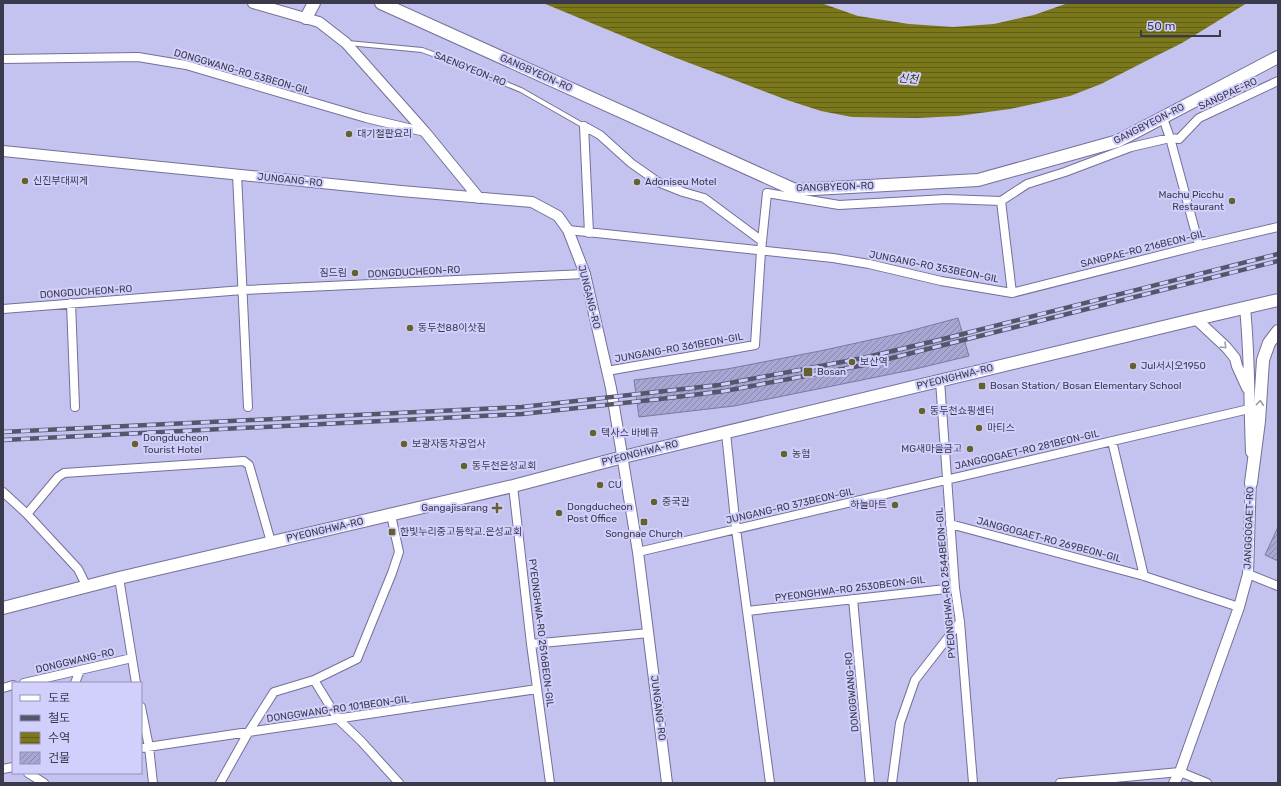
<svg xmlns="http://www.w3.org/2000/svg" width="1281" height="786" font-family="Rubik,'Noto Sans KR',sans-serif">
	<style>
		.water { fill: url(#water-rules) }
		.building { fill: url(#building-hatch); stroke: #7c79a2 }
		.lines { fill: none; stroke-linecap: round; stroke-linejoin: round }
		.service-casing { stroke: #737099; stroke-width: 6 }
		.minor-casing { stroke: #737099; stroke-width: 10 }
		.tertiary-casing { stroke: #737099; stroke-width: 12 }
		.secondary-casing { stroke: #737099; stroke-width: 14 }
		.service { stroke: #fff; stroke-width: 4 }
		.minor { stroke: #fff; stroke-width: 8 }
		.tertiary { stroke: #fff; stroke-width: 10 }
		.secondary { stroke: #fff; stroke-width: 12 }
		.rail-casing { stroke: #56556c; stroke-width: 4.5 }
		.rail { stroke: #d1cffc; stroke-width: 3; stroke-dasharray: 9; stroke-linecap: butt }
		.oneway { stroke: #9d9ca6 }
		.poi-dot { fill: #63622e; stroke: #d1cffc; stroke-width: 1.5 }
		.labels { text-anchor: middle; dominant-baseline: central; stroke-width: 4; stroke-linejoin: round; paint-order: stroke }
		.street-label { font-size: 10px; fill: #3b3a4c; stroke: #d1cffc }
		.poi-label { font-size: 10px; fill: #3b3a4c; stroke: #d1cffc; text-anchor: start }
		.water-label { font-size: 11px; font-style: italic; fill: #36350f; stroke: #d1cffc }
	</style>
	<defs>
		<pattern id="water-rules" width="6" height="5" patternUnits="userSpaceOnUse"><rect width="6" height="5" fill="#7b771b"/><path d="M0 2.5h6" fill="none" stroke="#615e1a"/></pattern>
		<pattern id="building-hatch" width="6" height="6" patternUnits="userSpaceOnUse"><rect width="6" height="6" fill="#a8a6d2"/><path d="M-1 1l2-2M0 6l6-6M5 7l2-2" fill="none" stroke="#8a88ad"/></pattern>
	</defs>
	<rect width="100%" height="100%" fill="#c4c2ee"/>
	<path class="water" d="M543,3H821L858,16L909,24L953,27L994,24L1034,15L1068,3H1247L1182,43L1146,61L1101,84L1070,96L1010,109L958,116L917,118L852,117L821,111L787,100L671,56Z"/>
	<path class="building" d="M958,318L969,356L911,370L734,406L639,417L634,380L727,369L820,351L902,333Z
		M1278,527V561L1265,555Z"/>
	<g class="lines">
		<g class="service-casing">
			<path id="service" d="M348,43L422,50L441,57L521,90L584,126"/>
		</g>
		<g class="minor-casing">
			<path id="minor" d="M3,59L138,57L186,65L366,118L425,132
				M1163,118L1170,138L1199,245
				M584,126L600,135L631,163L658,182L683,192L704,198L762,241
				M584,126L589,233
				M237,174L248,407
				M568,230L833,258L869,264L941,281L1012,293L1001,201
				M1012,293L1201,245L1278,227
				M71,303L75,407
				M3,309L243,290L585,274
				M607,371L755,345L761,251L767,193L839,205L946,199L1001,201L1027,184L1065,172L1131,147L1170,138L1179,139L1199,118L1278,81
				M940,381L955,588L960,622L973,783
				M726,433L736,529L770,783
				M1112,441L1144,576
				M513,486L531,644L550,783
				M3,492L27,514L78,569L87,587
				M27,514L58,477L64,473L244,461L249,465L271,542
				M391,515L399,552L392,573L357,659L314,680L338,719L361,741L399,783
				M950,524L1144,576L1239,607
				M638,552L1249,409
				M1248,574L1278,586
				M119,578L136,683
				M853,599L870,783
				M747,611L955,588
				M531,644L649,633
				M24,683L132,658
				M75,683L80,670
				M3,688L13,685
				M141,707L149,747L153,783
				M141,748L537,689
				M3,769L13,767
				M28,773L44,783
				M220,783L248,733L274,692L314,680
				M892,783L900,723L915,680L960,622
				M1060,783L1180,772L1207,783"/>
		</g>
		<g class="tertiary-casing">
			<path id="tertiary" d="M253,3L319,22L346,43L425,132L479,198
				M3,151L401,191L532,202L558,216L568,230L585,274L611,388L638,552L667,783
				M1245,308C1250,356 1249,404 1251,452
				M1196,319L1226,347L1235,358L1237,366L1247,388
				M1174,783L1180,772L1239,607L1248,574L1251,476"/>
		</g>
		<g class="secondary-casing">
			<path id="secondary" d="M381,3L795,190L978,180L1118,141L1278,57
				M306,18L314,3
				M1251,483L1259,421L1263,360L1269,343L1278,331
				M3,608L119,578L513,486L623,457L1188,321L1278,300"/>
		</g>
		<use href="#service" class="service"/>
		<use href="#minor" class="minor"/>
		<use href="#tertiary" class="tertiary"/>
		<use href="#secondary" class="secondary"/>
		<g class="rail-casing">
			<path id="rail" d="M3,432L522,407L719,385L863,358L943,339L1278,254
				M3,440L522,414L660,399L725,391L864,365L1278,261"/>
		</g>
		<use href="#rail" class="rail"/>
	</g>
	<defs><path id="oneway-chevron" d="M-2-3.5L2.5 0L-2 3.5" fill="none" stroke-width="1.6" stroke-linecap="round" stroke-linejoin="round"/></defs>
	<g class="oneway">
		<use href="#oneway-chevron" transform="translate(1224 346) rotate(45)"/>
		<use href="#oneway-chevron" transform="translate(1260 403) rotate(-85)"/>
	</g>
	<g class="poi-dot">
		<circle cx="349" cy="134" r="4"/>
		<circle cx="25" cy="181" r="4"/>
		<circle cx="637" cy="182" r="4"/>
		<circle cx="1232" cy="201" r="4"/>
		<circle cx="355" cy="273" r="4"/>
		<circle cx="410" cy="328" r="4"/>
		<circle cx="852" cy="362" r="4"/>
		<circle cx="1133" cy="366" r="4"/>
		<rect x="803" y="367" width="10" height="10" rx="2"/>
		<rect x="978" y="382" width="8" height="8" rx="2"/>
		<circle cx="922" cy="411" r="4"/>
		<circle cx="979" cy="428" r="4"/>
		<circle cx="593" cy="433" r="4"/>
		<circle cx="135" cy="444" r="4"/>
		<circle cx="404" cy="444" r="4"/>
		<circle cx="970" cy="449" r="4"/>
		<circle cx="784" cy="454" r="4"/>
		<circle cx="464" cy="466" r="4"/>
		<circle cx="600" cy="485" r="4"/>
		<circle cx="654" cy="502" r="4"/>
		<circle cx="895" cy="505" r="4"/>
		<path d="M495 502h4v4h4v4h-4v4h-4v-4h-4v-4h4z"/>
		<circle cx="559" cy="513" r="4"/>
		<rect x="640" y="518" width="8" height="8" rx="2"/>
		<rect x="388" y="528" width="8" height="8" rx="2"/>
	</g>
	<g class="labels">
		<g class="street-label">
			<text transform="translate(470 69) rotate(22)">SAENGYEON-RO</text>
			<text transform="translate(242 72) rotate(16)">DONGGWANG-RO 53BEON-GIL</text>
			<text transform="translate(536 73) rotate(24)">GANGBYEON-RO</text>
			<text transform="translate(1228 94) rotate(-25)">SANGPAE-RO</text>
			<text transform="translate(1149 124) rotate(-27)">GANGBYEON-RO</text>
			<text transform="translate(290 180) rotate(6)">JUNGANG-RO</text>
			<text transform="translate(835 187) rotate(-2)">GANGBYEON-RO</text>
			<text transform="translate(1143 249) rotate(-14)">SANGPAE-RO 216BEON-GIL</text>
			<text transform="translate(934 267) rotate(11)">JUNGANG-RO 353BEON-GIL</text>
			<text transform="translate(414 272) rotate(-3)">DONGDUCHEON-RO</text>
			<text transform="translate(86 292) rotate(-4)">DONGDUCHEON-RO</text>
			<text transform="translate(589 297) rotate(76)">JUNGANG-RO</text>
			<text transform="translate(679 348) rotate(-10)">JUNGANG-RO 361BEON-GIL</text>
			<text transform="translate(955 377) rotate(-14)">PYEONGHWA-RO</text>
			<text transform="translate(1027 450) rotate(-13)">JANGGOGAET-RO 281BEON-GIL</text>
			<text transform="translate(640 453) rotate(-14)">PYEONGHWA-RO</text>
			<text transform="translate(790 506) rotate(-13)">JUNGANG-RO 373BEON-GIL</text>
			<text transform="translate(1249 528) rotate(-88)">JANGGOGAET-RO</text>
			<text transform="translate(325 530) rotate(-13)">PYEONGHWA-RO</text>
			<text transform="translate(1049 540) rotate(15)">JANGGOGAET-RO 269BEON-GIL</text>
			<text transform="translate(946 583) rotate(-95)">PYEONGHWA-RO 2544BEON-GIL</text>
			<text transform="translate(850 589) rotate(-7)">PYEONGHWA-RO 2530BEON-GIL</text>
			<text transform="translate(541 633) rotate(83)">PYEONGHWA-RO 2516BEON-GIL</text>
			<text transform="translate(75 661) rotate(-13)">DONGGWANG-RO</text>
			<text transform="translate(852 692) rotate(-95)">DONGGWANG-RO</text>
			<text transform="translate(658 708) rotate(83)">JUNGANG-RO</text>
			<text transform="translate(338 709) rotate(-8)">DONGGWANG-RO 101BEON-GIL</text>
		</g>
		<g class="poi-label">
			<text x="357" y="134">대기철판요리</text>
			<text x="33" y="181">신진부대찌게</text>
			<text x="645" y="182">Adoniseu Motel</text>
			<text x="1224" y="195" text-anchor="end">Machu Picchu<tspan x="1224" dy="12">Restaurant</tspan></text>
			<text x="347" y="273" text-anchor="end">짐드림</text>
			<text x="418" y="328">동두천88이삿짐</text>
			<text x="860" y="362">보산역</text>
			<text x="1141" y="366">Jul서시오1950</text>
			<text x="817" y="372">Bosan</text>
			<text x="990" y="386">Bosan Station/ Bosan Elementary School</text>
			<text x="930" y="411">동두천쇼핑센터</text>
			<text x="987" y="428">마티스</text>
			<text x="601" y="433">텍사스 바베큐</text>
			<text x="143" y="438">Dongducheon<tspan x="143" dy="12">Tourist Hotel</tspan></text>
			<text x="412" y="444">보광자동차공업사</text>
			<text x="962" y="449" text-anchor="end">MG새마을금고</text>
			<text x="792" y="454">농협</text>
			<text x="472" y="466">동두천은성교회</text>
			<text x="608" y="485">CU</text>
			<text x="662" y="502">중국관</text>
			<text x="887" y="505" text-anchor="end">하늘마트</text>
			<text x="567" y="507">Dongducheon<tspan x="567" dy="12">Post Office</tspan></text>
			<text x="488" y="508" text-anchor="end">Gangajisarang</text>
			<text x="400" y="532">한빛누리중고등학교.은성교회</text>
			<text x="644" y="534" text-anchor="middle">Songnae Church</text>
		</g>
		<g class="water-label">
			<text transform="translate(908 79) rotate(4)">신천</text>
		</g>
	</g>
	<rect width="1281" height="786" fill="none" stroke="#3b3a4c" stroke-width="8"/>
	<rect x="12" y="682" width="130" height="92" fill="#d1cffc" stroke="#9593b6"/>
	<rect x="20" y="695" width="20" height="6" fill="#ffffff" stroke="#9593b6"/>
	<text x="48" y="702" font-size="12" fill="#3b3a4c">도로</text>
	<rect x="20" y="715" width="20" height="6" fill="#56556c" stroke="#9593b6"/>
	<text x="48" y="722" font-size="12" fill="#3b3a4c">철도</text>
	<rect x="20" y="732" width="20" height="12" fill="url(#water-rules)" stroke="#9593b6"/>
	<text x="48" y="742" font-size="12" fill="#3b3a4c">수역</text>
	<rect x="20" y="752" width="20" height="12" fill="url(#building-hatch)" stroke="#9593b6"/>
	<text x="48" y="762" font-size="12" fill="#3b3a4c">건물</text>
	<path d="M1141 30v6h79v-6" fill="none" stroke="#3b3a4c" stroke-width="2"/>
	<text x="1147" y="30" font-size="12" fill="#3b3a4c" stroke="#d1cffc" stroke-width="3" paint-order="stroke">50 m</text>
</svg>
